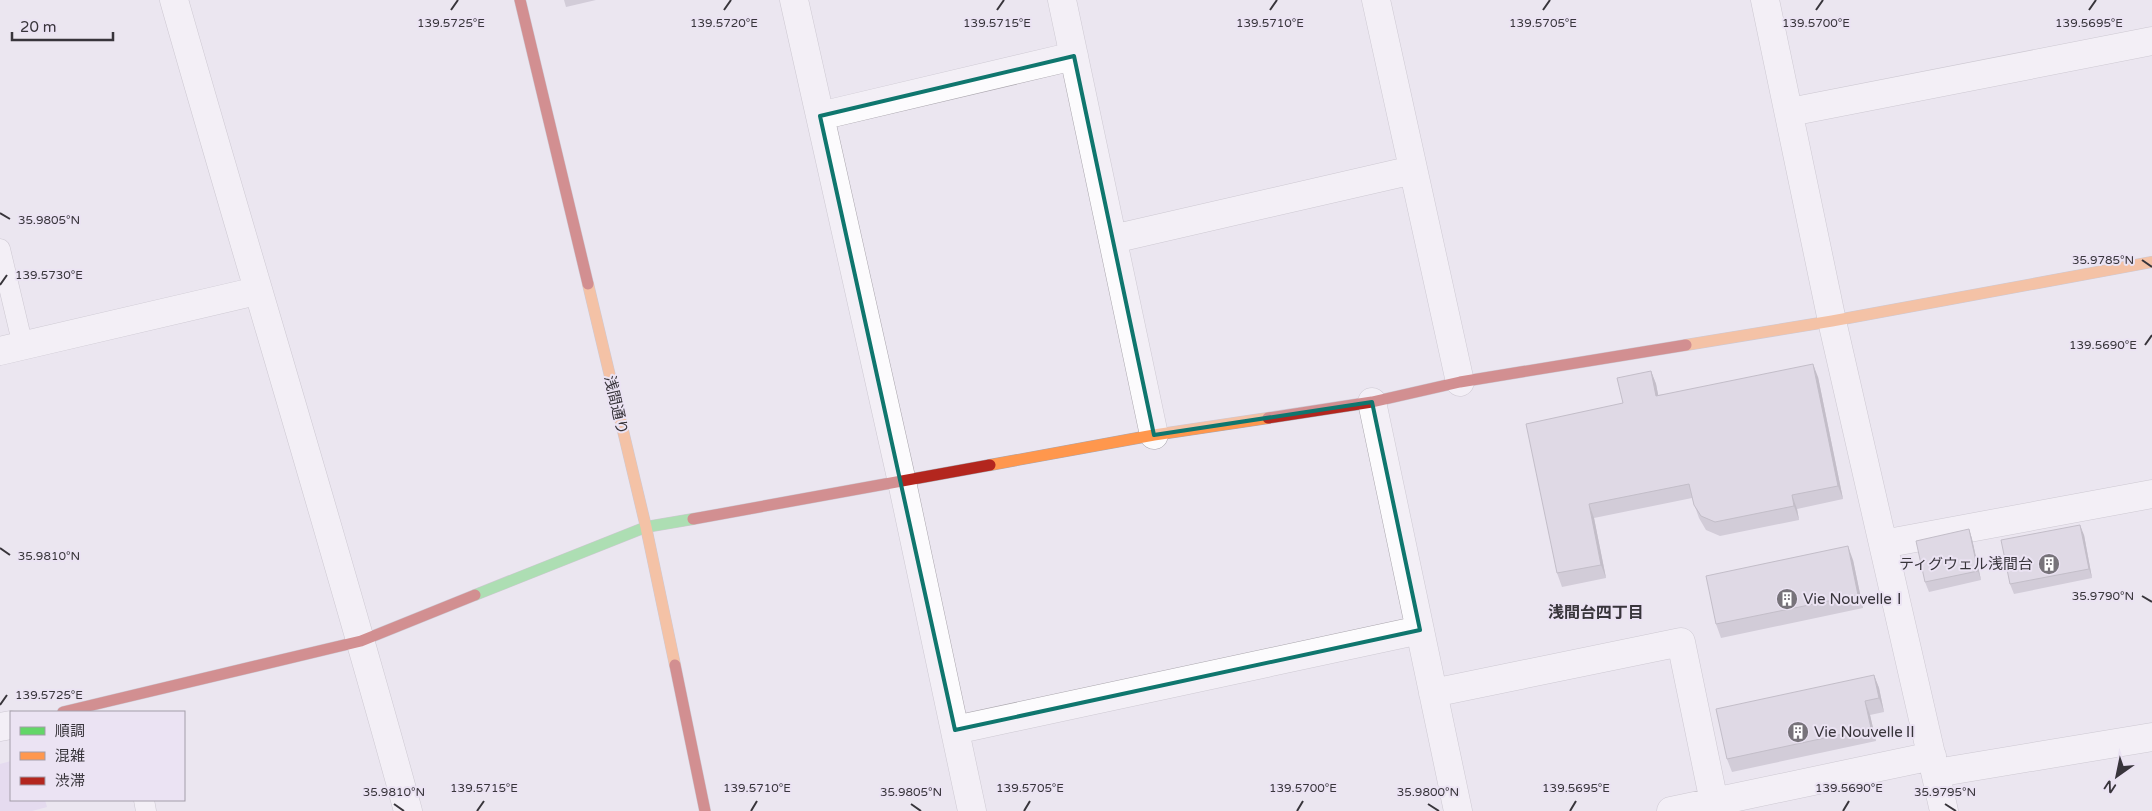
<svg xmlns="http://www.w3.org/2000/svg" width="2152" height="811" font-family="'Varela Round','Noto Sans JP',sans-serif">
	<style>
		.green { fill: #ddceee }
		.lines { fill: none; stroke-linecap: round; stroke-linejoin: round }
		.lane-casing { stroke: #aaa6ad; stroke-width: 21 }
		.street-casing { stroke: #aaa6ad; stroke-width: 29 }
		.fast-casing { stroke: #aaa6ad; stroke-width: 12 }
		.slow-casing { stroke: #aaa6ad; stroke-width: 12 }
		.jam-casing { stroke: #aaa6ad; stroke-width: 12 }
		.lane { stroke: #fcfbfd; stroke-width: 20 }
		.street { stroke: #fcfbfd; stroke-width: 28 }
		.fast { stroke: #63d668; stroke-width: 11 }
		.slow { stroke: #ff974d; stroke-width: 11 }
		.jam { stroke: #b3261e; stroke-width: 11 }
		.wall { fill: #b3adba }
		.shaded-wall { fill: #928d97 }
		.building { fill: #d0c9d8; stroke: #928d97 }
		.marked { fill: none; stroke: #0f766e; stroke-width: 4; stroke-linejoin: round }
		.ticks { fill: none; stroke: #38353b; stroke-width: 2 }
		.labels { text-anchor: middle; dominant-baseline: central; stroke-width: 4; stroke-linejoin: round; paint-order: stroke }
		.street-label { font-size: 15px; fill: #38353b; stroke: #ebe3f3 }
		.poi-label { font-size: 15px; fill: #38353b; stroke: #ebe3f3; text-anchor: start }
		.neighbourhood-label { font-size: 16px; font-weight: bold; fill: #38353b; stroke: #ebe3f3 }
		.ticks-label { font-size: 12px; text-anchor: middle; fill: #38353b; stroke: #ebe3f3; stroke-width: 4; stroke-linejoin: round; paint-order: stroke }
	</style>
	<rect width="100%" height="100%" fill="#ebe6f0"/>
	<path class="green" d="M11,761V800H45L47,807L32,811H0V764Z"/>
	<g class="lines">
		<g class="lane-casing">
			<path id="lane" d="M0,249L23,346
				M144,800L146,811"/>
		</g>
		<g class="street-casing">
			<path id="street" d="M174,0C251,271 334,540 408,811
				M794,0L902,482L972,811
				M1062,0L1154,435
				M1376,0L1460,382
				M1765,0L1832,321L1944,811
				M1790,112L2152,41
				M820,116L1074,56
				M1113,239L1413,170
				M0,351L257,291
				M1372,402L1458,811
				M1883,544L2152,494
				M1433,693L1681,642L1714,802
				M0,727L11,725
				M955,730L1420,630
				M1936,773L2152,737
				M1671,811L1932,756"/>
		</g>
		<g class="fast-casing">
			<path id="fast" d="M475,595L646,527L693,519"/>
		</g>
		<g class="slow-casing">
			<path id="slow" d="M588,284L646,527L675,665
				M1686,345L1832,321L2152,262
				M990,465L1154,435L1268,418"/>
		</g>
		<g class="jam-casing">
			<path id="jam" d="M520,0L588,284
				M1268,418L1372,402L1460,382L1686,345
				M693,519L990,465
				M675,665L705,811
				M63,712L361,641L475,595"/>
		</g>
		<use href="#lane" class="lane"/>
		<use href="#street" class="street"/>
		<use href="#fast" class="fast"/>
		<use href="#slow" class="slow"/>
		<use href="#jam" class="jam"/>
	</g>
	<path class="wall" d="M564,0H596L566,7Z
		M1651,371L1656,384L1658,395L1818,377L1843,499L1797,509L1799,520L1720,536L1706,530L1699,518L1692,498L1594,518L1606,578L1562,587L1557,573L1623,403Z
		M1969,529L1972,539L1981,580L1929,592L1925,582Z
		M2084,535L2092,578L2014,594L2010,584Z
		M1853,560L1863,608L1721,638L1716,624Z
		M1874,675L1879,688L1884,712L1870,715L1876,741L1732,772L1727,759Z"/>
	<path class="shaded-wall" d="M1813,364L1818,377L1843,499L1838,486Z
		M1651,371L1656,384L1661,409L1656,396Z
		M1792,495L1797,509L1799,520L1794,506Z
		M1589,504L1594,518L1606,578L1601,565Z
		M2080,525L2084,535L2092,578L2089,569Z
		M1969,529L1972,539L1981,580L1978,571Z
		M1848,546L1853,560L1863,608L1858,595Z
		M1874,675L1879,688L1884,712L1879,698Z
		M1865,701L1870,715L1876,741L1871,728Z"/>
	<path class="building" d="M1813,364L1838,486L1792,495L1794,506L1715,522L1701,516L1694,505L1689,484L1589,504L1601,565L1557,573L1526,424L1623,403L1617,378L1651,371L1656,396Z
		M2080,525L2089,569L2010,584L2001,540Z
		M1969,529L1978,571L1925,582L1916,541Z
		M1848,546L1858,595L1716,624L1706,576Z
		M1874,675L1879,698L1865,701L1871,728L1727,759L1716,709Z"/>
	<path d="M0 0H2152V811H0ZM1074,56L1154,435L1372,402L1420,630L955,730L820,116Z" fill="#ebe6f0" fill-opacity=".55" fill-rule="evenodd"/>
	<path class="marked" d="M1074,56L1154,435L1372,402L1420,630L955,730L820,116Z"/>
	<path class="ticks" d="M451,10L458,0M724,10L731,0M997,10L1004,0M1270,10L1277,0M1543,10L1550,0M1816,10L1823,0M2089,10L2096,0M0,213L10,219M2142,260L2152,267M0,285L7,275M2145,345L2152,335M0,548L10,555M2142,596L2152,602M0,705L7,695M394,804L404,811M911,804L921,811M1428,804L1439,811M1945,804L1956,811M477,811L484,801M751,811L757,801M1024,811L1030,801M1297,811L1303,801M1570,811L1576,801M1843,811L1849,801"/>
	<defs>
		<g id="building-disc" transform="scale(1.125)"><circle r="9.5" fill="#77737a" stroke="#ebe3f3"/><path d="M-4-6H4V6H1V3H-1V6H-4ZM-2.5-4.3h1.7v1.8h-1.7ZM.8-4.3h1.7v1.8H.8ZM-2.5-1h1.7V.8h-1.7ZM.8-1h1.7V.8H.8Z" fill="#fff"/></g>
	</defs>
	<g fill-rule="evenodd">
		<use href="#building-disc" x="2049" y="564"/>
		<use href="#building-disc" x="1787" y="599"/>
		<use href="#building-disc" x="1798" y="732"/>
	</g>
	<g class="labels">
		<g class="street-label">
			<text transform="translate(616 405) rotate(77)">浅間通り</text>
		</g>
		<g class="poi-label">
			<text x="2033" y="564" text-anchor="end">ティグウェル浅間台</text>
			<text x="1803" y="599">Vie NouvelleⅠ</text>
			<text x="1814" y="732">Vie NouvelleⅡ</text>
		</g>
		<g class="neighbourhood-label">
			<text x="1596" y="613">浅間台四丁目</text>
		</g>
	</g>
	<g class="ticks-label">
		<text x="451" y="27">139.5725°E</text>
		<text x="1270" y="27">139.5710°E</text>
		<text x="1543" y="27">139.5705°E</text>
		<text x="724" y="27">139.5720°E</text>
		<text x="997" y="27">139.5715°E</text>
		<text x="1816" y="27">139.5700°E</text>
		<text x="2089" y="27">139.5695°E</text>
		<text x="49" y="224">35.9805°N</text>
		<text x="2103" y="264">35.9785°N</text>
		<text x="49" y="279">139.5730°E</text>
		<text x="2103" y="349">139.5690°E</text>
		<text x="49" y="560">35.9810°N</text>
		<text x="2103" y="600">35.9790°N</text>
		<text x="49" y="699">139.5725°E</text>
		<text x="484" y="792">139.5715°E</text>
		<text x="757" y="792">139.5710°E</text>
		<text x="1030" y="792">139.5705°E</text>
		<text x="1303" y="792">139.5700°E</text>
		<text x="1576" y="792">139.5695°E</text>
		<text x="1849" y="792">139.5690°E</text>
		<text x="394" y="796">35.9810°N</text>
		<text x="911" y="796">35.9805°N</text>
		<text x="1428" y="796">35.9800°N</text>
		<text x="1945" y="796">35.9795°N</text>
	</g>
	<rect x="10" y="711" width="175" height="90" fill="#ebe3f3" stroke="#a39da9"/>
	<rect x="20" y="727" width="25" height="8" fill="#63d668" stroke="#a39da9"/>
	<text x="55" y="736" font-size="15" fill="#38353b">順調</text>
	<rect x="20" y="752" width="25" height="8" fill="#ff974d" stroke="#a39da9"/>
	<text x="55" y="761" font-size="15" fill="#38353b">混雑</text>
	<rect x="20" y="777" width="25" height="8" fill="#b3261e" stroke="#a39da9"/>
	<text x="55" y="786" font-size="15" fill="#38353b">渋滞</text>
	<g transform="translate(2117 776) rotate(213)" stroke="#ebe3f3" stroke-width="4" paint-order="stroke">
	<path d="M0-4L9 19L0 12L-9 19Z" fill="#38353b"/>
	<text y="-8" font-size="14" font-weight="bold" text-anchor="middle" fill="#38353b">N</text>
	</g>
	<path d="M12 32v8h101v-8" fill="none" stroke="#38353b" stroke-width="2.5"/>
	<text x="20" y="32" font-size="15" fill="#38353b" stroke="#ebe3f3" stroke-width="4" paint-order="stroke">20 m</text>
</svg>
